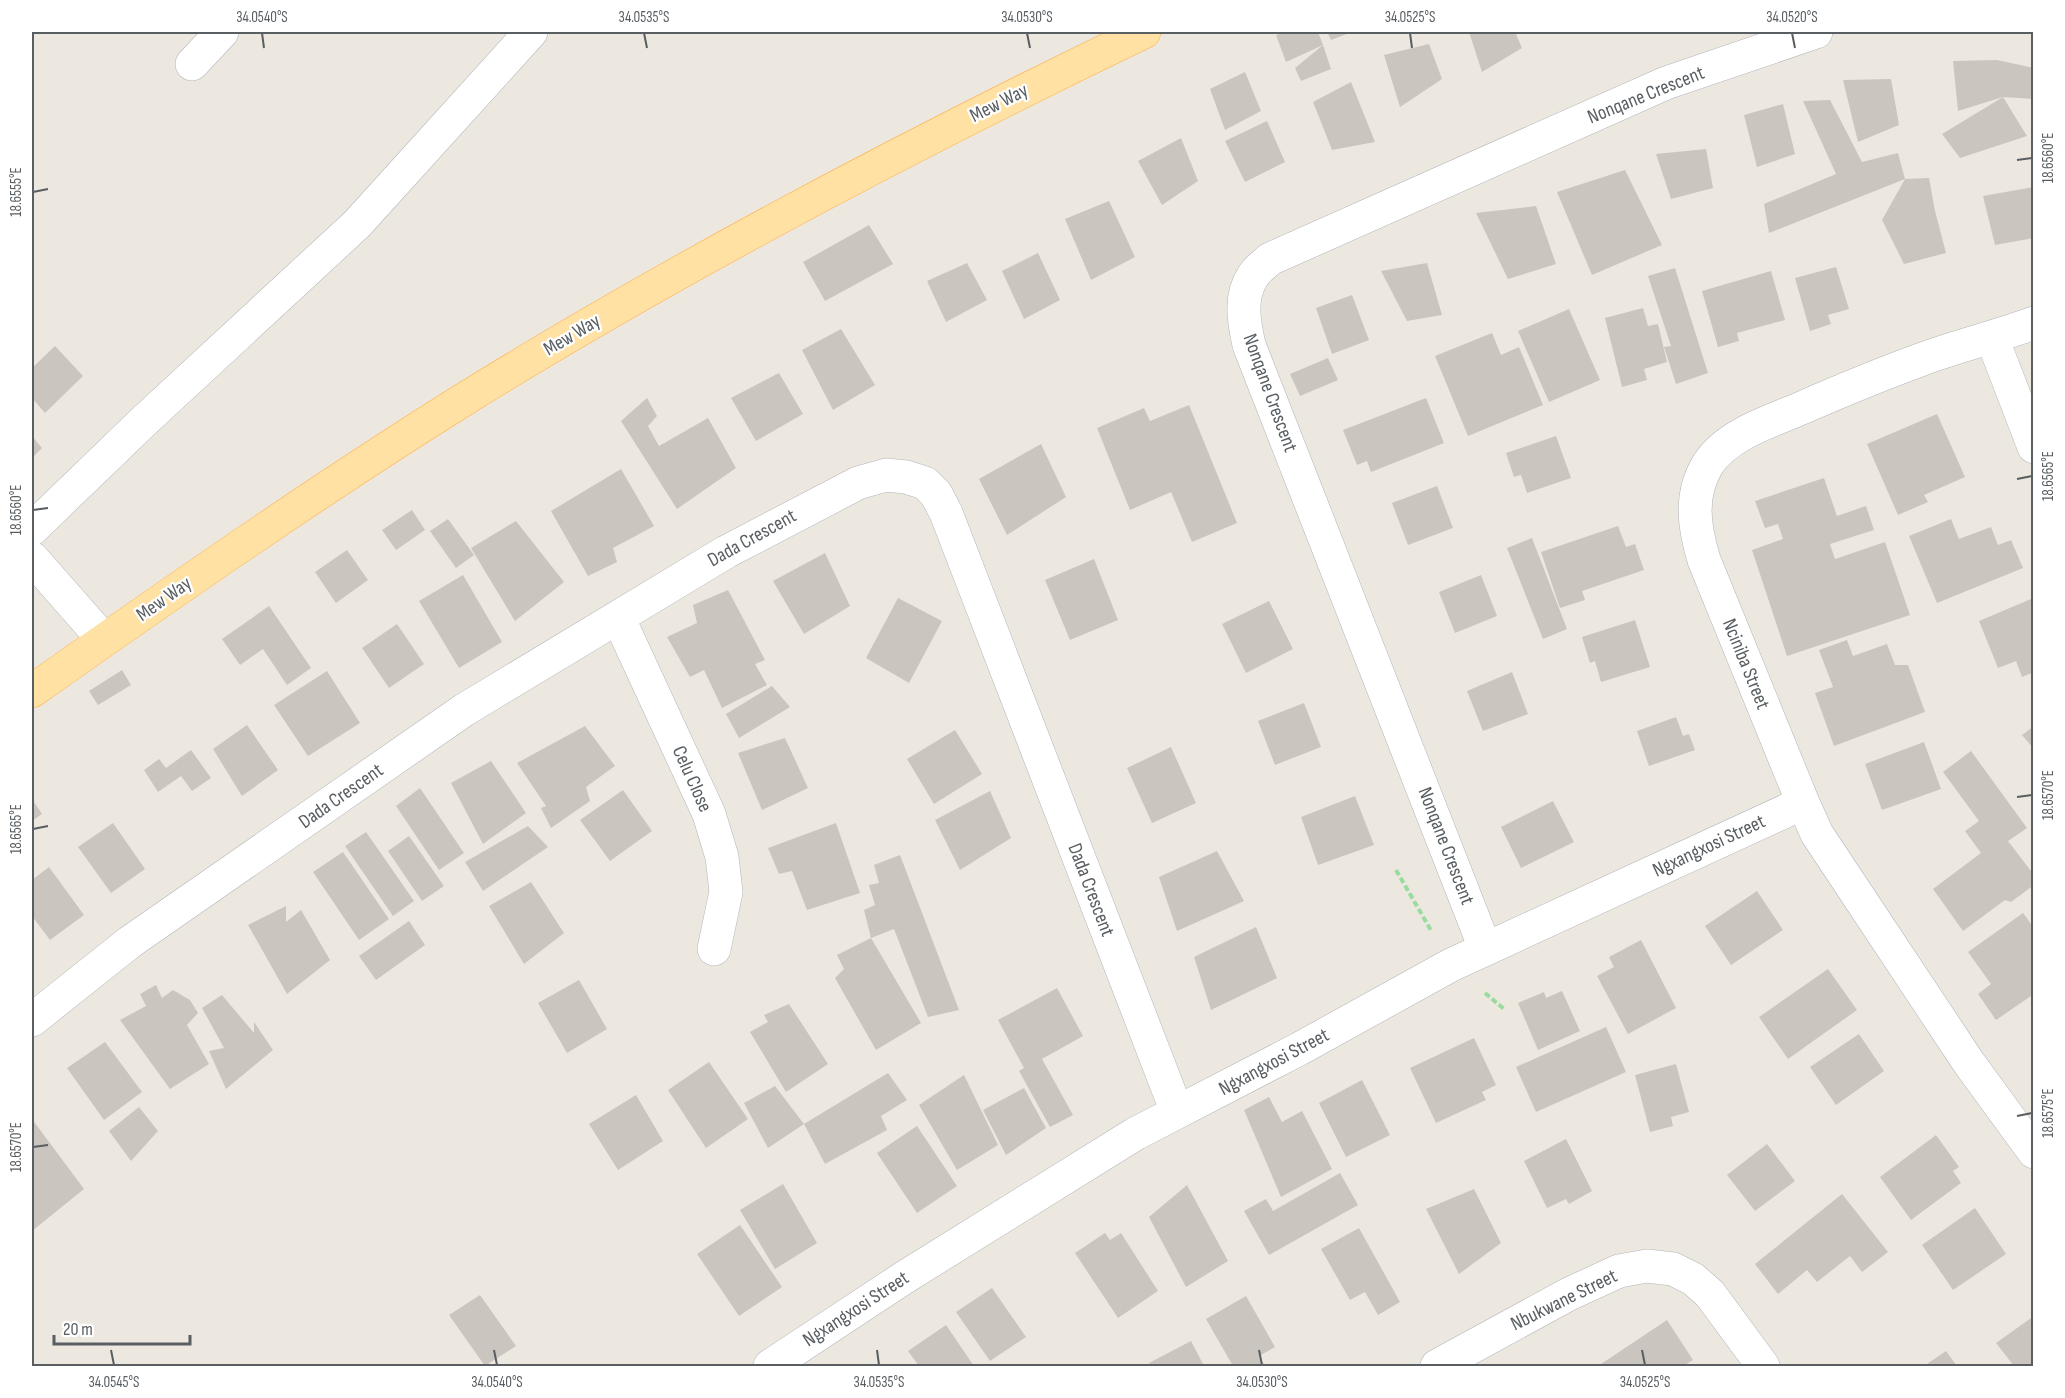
<svg xmlns="http://www.w3.org/2000/svg" width="2065" height="1398" font-family="'Sofia Sans Condensed',sans-serif">
	<style>
		.building { fill: #cac5be }
		.lines { fill: none; stroke-linecap: round; stroke-linejoin: round }
		.street-casing { stroke: #b1b5b9; stroke-width: 34 }
		.primary-casing { stroke: #ffad47; stroke-width: 34 }
		.path { stroke: #9adba1; stroke-width: 4; stroke-dasharray: 6 3; stroke-linecap: butt }
		.street { stroke: #fff; stroke-width: 33 }
		.primary { stroke: #ffe1a3; stroke-width: 33 }
		.ticks { fill: none; stroke: #585e62; stroke-width: 2 }
		.labels { text-anchor: middle; dominant-baseline: central; stroke-width: 4.5; stroke-linejoin: round; paint-order: stroke }
		.street-label { font-size: 20px; fill: #585e62; stroke: #fff }
		.neatline { fill: none; stroke: #585e62; stroke-width: 2 }
		.ticks-label { font-size: 15px; text-anchor: middle; fill: #585e62 }
	</style>
	<rect width="100%" height="100%" fill="#ede8df"/>
	<path class="building" d="M1286,32H1318L1323,45L1286,62L1276,35Z
		M1327,32H1352L1331,40Z
		M1469,32H1515L1522,48L1482,72Z
		M1429,44L1442,79L1400,107L1384,55Z
		M1323,45L1331,69L1301,81L1295,68Z
		M1997,60L2034,68V99L2003,97L1958,111L1953,61Z
		M1245,72L1261,111L1225,130L1210,89Z
		M1891,79L1899,125L1858,142L1843,80Z
		M1351,82L1375,142L1332,150L1313,102Z
		M2003,97L2027,136L1960,158L1942,134Z
		M1830,100L1862,162L1898,153L1905,179L1769,233L1764,204L1836,174L1803,101Z
		M1783,104L1795,154L1757,167L1744,115Z
		M1267,121L1285,162L1245,182L1225,141Z
		M1181,138L1198,181L1162,205L1138,161Z
		M1706,149L1713,188L1671,199L1656,154Z
		M1625,170L1662,245L1592,275L1557,192Z
		M1929,178L1935,211L1946,253L1904,264L1882,220L1905,179Z
		M2034,187V238L1995,245L1983,196Z
		M1109,201L1135,257L1091,280L1065,219Z
		M1536,206L1556,264L1508,279L1476,213Z
		M869,225L893,264L825,301L803,262Z
		M1038,253L1060,300L1024,319L1002,271Z
		M967,263L987,300L946,322L927,281Z
		M1427,263L1442,315L1407,321L1381,271Z
		M1836,267L1849,309L1828,315L1831,324L1810,331L1795,278Z
		M1675,268L1708,373L1676,384L1664,347L1671,346L1648,276Z
		M1771,271L1785,320L1737,333L1739,341L1718,347L1702,291Z
		M1352,295L1369,340L1332,354L1316,308Z
		M1643,308L1648,326L1658,324L1667,362L1644,369L1647,380L1622,387L1605,318Z
		M1569,309L1600,380L1549,402L1518,331Z
		M841,329L875,385L833,410L802,350Z
		M1492,333L1501,355L1519,347L1543,405L1468,436L1435,356Z
		M55,346L83,376L45,413L32,398V368Z
		M1328,358L1338,380L1300,396L1290,374Z
		M779,373L803,414L756,441L731,398Z
		M647,398L657,416L648,426L659,446L708,418L736,468L677,509L621,421Z
		M1426,398L1444,443L1371,472L1367,461L1357,465L1343,430Z
		M1189,405L1237,523L1192,542L1171,492L1130,510L1097,428L1144,408L1150,421Z
		M1937,414L1965,477L1924,495L1928,502L1898,515L1867,444Z
		M32,436L42,448L32,458Z
		M1556,436L1571,478L1527,493L1521,475L1514,477L1506,453Z
		M1041,444L1066,497L1007,535L979,479Z
		M621,469L654,526L613,548L617,562L588,576L551,511Z
		M1824,478L1837,516L1866,506L1874,530L1830,544L1835,559L1885,542L1910,615L1787,656L1752,550L1783,539L1778,524L1765,528L1755,501Z
		M1437,486L1453,528L1408,545L1392,503Z
		M412,510L425,530L396,550L382,530Z
		M448,519L474,555L456,568L430,531Z
		M1951,519L1959,539L1991,527L1998,545L2011,540L2023,568L1937,603L1909,536Z
		M516,521L564,582L515,621L471,548Z
		M1618,526L1626,547L1635,544L1644,570L1582,591L1585,600L1560,608L1541,552Z
		M1532,538L1567,629L1543,639L1507,548Z
		M347,550L368,580L336,603L315,572Z
		M825,553L850,606L804,634L773,581Z
		M1094,559L1118,620L1070,640L1045,580Z
		M463,575L502,642L459,668L419,601Z
		M1481,575L1497,616L1455,633L1439,592Z
		M728,590L765,660L755,664L767,685L722,708L704,670L690,677L667,637L697,623L693,605Z
		M898,598L942,621L909,683L866,658Z
		M2031,599L2034,604V672L2022,677L2016,661L1998,668L1979,621Z
		M1269,601L1293,649L1246,673L1222,624Z
		M269,606L311,668L287,685L263,649L240,665L222,639Z
		M1635,620L1650,667L1601,682L1595,661L1590,663L1582,637Z
		M397,624L424,664L389,688L362,648Z
		M1847,640L1853,656L1887,644L1895,665H1908L1925,712L1834,746L1815,693L1833,687L1819,650Z
		M122,670L131,685L98,705L89,691Z
		M327,671L360,723L308,756L274,705Z
		M1512,672L1528,714L1483,731L1467,691Z
		M772,686L790,707L739,738L726,714Z
		M1304,703L1321,747L1275,765L1258,721Z
		M1676,717L1683,736L1689,734L1695,750L1649,766L1637,731Z
		M247,725L278,770L242,796L213,749Z
		M585,726L615,766L586,787L590,801L551,828L541,808L546,806L517,763Z
		M2034,726V749L2022,735Z
		M955,730L982,774L934,804L907,759Z
		M785,738L808,788L762,810L738,753Z
		M1924,742L1941,789L1882,810L1865,764Z
		M1171,747L1196,803L1152,823L1127,768Z
		M191,750L211,778L192,791L181,776L158,792L144,770L159,759L166,768Z
		M1971,751L2027,828L2008,841L2034,875V885L2011,902L2005,900L1963,931L1933,889L1981,853L1965,831L1979,821L1943,772Z
		M491,761L526,813L483,844L451,783Z
		M420,788L464,853L439,870L396,806Z
		M623,790L652,831L610,861L580,820Z
		M990,791L1011,838L960,870L935,820Z
		M1355,796L1374,845L1318,865L1301,817Z
		M32,799L42,814L32,821Z
		M1553,801L1574,842L1521,868L1501,827Z
		M113,823L145,869L111,893L78,847Z
		M836,823L860,893L807,910L792,871L779,874L768,848Z
		M528,826L548,847L483,891L465,862Z
		M366,832L414,901L393,916L345,846Z
		M409,836L444,886L422,901L388,851Z
		M1217,851L1244,901L1177,931L1159,877Z
		M343,852L389,919L359,940L313,872Z
		M900,855L959,1010L928,1017L894,929L871,938L864,910L875,905L869,885L879,883L874,865Z
		M49,867L84,915L50,940L32,916V880Z
		M531,882L564,933L524,964L489,906Z
		M1757,891L1783,930L1731,965L1705,926Z
		M286,906V922L301,910L330,960L287,994L248,925Z
		M2023,913L2034,928V994L1996,1020L1978,994L1991,984L1968,952Z
		M409,921L425,945L376,980L359,956Z
		M1256,927L1277,978L1211,1010L1194,957Z
		M871,938L921,1023L876,1050L835,978L844,969L837,955Z
		M1641,940L1676,1008L1628,1034L1597,976L1614,967L1609,957Z
		M1828,969L1857,1010L1788,1059L1759,1017Z
		M579,980L607,1029L567,1053L538,1003Z
		M156,985L162,998L173,990L190,1000L198,1013L187,1025L209,1064L170,1089L120,1020L146,1006L140,994Z
		M1057,988L1083,1036L1042,1059L1073,1115L1050,1127L1019,1071L1024,1068L998,1020Z
		M1562,991L1580,1031L1538,1050L1518,1003L1544,992L1546,998Z
		M222,995L254,1033V1022L273,1050L226,1089L209,1051L224,1048L202,1008Z
		M789,1004L828,1064L786,1092L750,1032L768,1022L764,1015Z
		M1606,1027L1626,1072L1536,1112L1516,1067Z
		M1859,1034L1884,1071L1836,1105L1810,1067Z
		M1474,1038L1496,1085L1482,1092L1486,1100L1436,1123L1410,1068Z
		M105,1042L142,1092L104,1120L67,1068Z
		M709,1062L748,1119L706,1148L668,1090Z
		M1676,1064L1689,1112L1671,1117L1673,1126L1650,1132L1635,1075Z
		M888,1073L907,1100L881,1116L887,1130L825,1164L804,1124Z
		M964,1075L998,1145L957,1170L919,1105Z
		M1362,1080L1390,1135L1346,1157L1319,1103Z
		M775,1086L804,1124L768,1148L744,1103Z
		M1024,1088L1046,1128L1006,1155L983,1110Z
		M636,1095L663,1141L618,1170L589,1124Z
		M1269,1097L1282,1122L1302,1111L1332,1169L1281,1197L1244,1110Z
		M139,1107L158,1131L131,1161L109,1131Z
		M32,1119L84,1189L32,1231Z
		M917,1126L957,1186L917,1213L877,1153Z
		M1936,1135L1959,1167L1953,1171L1961,1183L1911,1220L1880,1177Z
		M1566,1139L1592,1191L1569,1204L1566,1199L1547,1208L1524,1161Z
		M1767,1144L1795,1181L1755,1211L1727,1175Z
		M1340,1173L1358,1205L1269,1255L1244,1211L1266,1199L1273,1211Z
		M783,1184L817,1243L775,1269L740,1210Z
		M1187,1185L1228,1261L1186,1287L1149,1217Z
		M1474,1189L1501,1243L1459,1274L1426,1209Z
		M1842,1194L1888,1252L1862,1272L1850,1256L1817,1282L1807,1270L1778,1294L1755,1264Z
		M1975,1208L2006,1254L1953,1290L1922,1245Z
		M740,1225L782,1287L739,1316L697,1254Z
		M1359,1228L1400,1302L1378,1315L1365,1292L1350,1300L1321,1249Z
		M1105,1233L1110,1240L1121,1233L1158,1291L1118,1318L1075,1253Z
		M992,1288L1026,1337L990,1361L956,1312Z
		M480,1295L516,1346L485,1366L449,1315Z
		M1246,1296L1275,1347L1259,1356L1265,1366H1233L1206,1319Z
		M2034,1316V1366H2014L1996,1343Z
		M1667,1320L1693,1360L1683,1366H1598Z
		M946,1325L974,1366H919L908,1351Z
		M1191,1341L1204,1366H1151L1149,1363Z
		M1946,1351L1957,1366H1924Z"/>
	<g class="lines">
		<g class="street-casing">
			<path id="street" d="M192,64L222,32
				M2034,323C1996,337 1957,346 1920,360C1879,375 1838,392 1797,410C1768,422 1727,435 1708,464C1689,495 1694,527 1704,560L1803,803L1817,834L1969,1063L2034,1152
				M1992,338L2034,447
				M32,529L144,421L357,224L531,32
				M32,558L104,640
				M618,617L709,814L722,857L726,892L714,949
				M1485,948L1249,345C1244,322 1239,297 1253,276C1257,269 1265,264 1270,259L1666,83L1816,32
				M32,1020L130,942L464,710L726,552L858,483L886,475L906,477L925,483L936,494L946,513L1177,1112
				M770,1366L905,1277L1135,1134L1299,1049L1451,965L1803,803
				M1437,1366L1569,1294L1619,1271L1647,1266L1673,1269L1693,1279L1710,1294L1763,1366"/>
		</g>
		<g class="primary-casing">
			<path id="primary" d="M32,691C174,591 316,492 463,400C682,264 912,144 1144,32"/>
		</g>
		<path class="path" d="M1396,870L1432,932
			M1485,993L1504,1009"/>
		<use href="#street" class="street"/>
		<use href="#primary" class="primary"/>
	</g>
	<path class="ticks" d="M262,33L264,48M644,33L647,48M1027,33L1030,48M1410,33L1412,48M1792,33L1795,48M2017,160L2032,158M33,192L48,189M2017,479L2032,476M33,510L48,508M2017,797L2032,795M33,829L48,826M2017,1116L2032,1113M33,1147L48,1145M111,1350L114,1365M494,1350L497,1365M877,1350L879,1365M1259,1350L1262,1365M1642,1350L1645,1365"/>
	<g class="labels">
		<g class="street-label">
			<text transform="translate(1646 95) rotate(-22)">Nonqane Crescent</text>
			<text transform="translate(999 103) rotate(-27)">Mew Way</text>
			<text transform="translate(572 335) rotate(-31)">Mew Way</text>
			<text transform="translate(1270 393) rotate(70)">Nonqane Crescent</text>
			<text transform="translate(752 538) rotate(-29)">Dada Crescent</text>
			<text transform="translate(164 599) rotate(-35)">Mew Way</text>
			<text transform="translate(1746 664) rotate(68)">Nciniba Street</text>
			<text transform="translate(692 779) rotate(66)">Celu Close</text>
			<text transform="translate(341 796) rotate(-35)">Dada Crescent</text>
			<text transform="translate(1446 846) rotate(69)">Nonqane Crescent</text>
			<text transform="translate(1709 846) rotate(-25)">Ngxangxosi Street</text>
			<text transform="translate(1091 890) rotate(69)">Dada Crescent</text>
			<text transform="translate(1274 1062) rotate(-28)">Ngxangxosi Street</text>
			<text transform="translate(1564 1300) rotate(-26)">Nbukwane Street</text>
			<text transform="translate(856 1309) rotate(-33)">Ngxangxosi Street</text>
		</g>
	</g>
	<rect width="2065" height="1398" fill="none" stroke="#ffffff" stroke-width="66"/>
	<path d="M54 1335v9h136v-9" fill="none" stroke="#585e62" stroke-width="3"/>
	<text x="63" y="1335" font-size="18" fill="#585e62" stroke="#ffffff" stroke-width="4.5" paint-order="stroke">20 m</text>
	<rect x="33" y="33" width="1999" height="1332" class="neatline"/>
	<g class="ticks-label">
		<text x="262" y="22">34.0540°S</text>
		<text x="644" y="22">34.0535°S</text>
		<text x="1027" y="22">34.0530°S</text>
		<text x="1410" y="22">34.0525°S</text>
		<text x="1792" y="22">34.0520°S</text>
		<text transform="translate(2048 158) rotate(-90)" y="5">18.6560°E</text>
		<text transform="translate(16 192) rotate(-90)" y="5">18.6555°E</text>
		<text transform="translate(2048 476) rotate(-90)" y="5">18.6565°E</text>
		<text transform="translate(16 510) rotate(-90)" y="5">18.6560°E</text>
		<text transform="translate(2048 795) rotate(-90)" y="5">18.6570°E</text>
		<text transform="translate(16 829) rotate(-90)" y="5">18.6565°E</text>
		<text transform="translate(2048 1113) rotate(-90)" y="5">18.6575°E</text>
		<text transform="translate(16 1147) rotate(-90)" y="5">18.6570°E</text>
		<text x="114" y="1387">34.0545°S</text>
		<text x="497" y="1387">34.0540°S</text>
		<text x="879" y="1387">34.0535°S</text>
		<text x="1262" y="1387">34.0530°S</text>
		<text x="1645" y="1387">34.0525°S</text>
	</g>
</svg>
